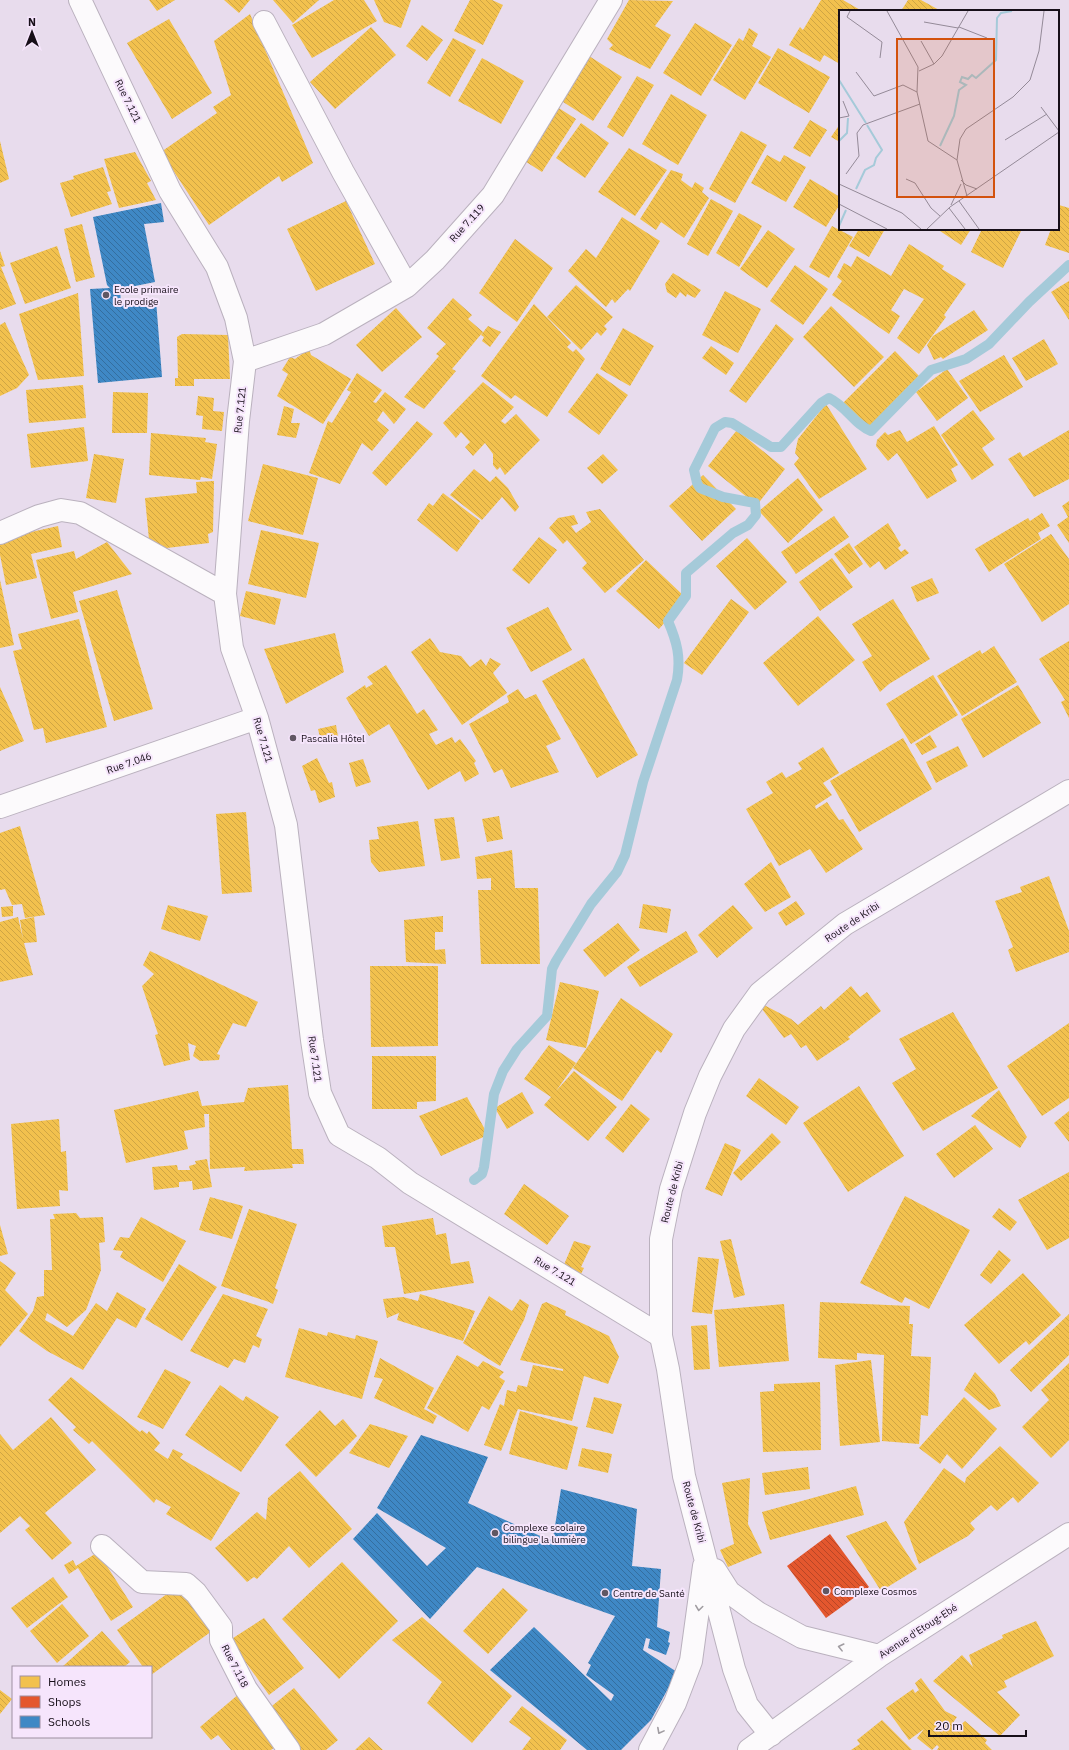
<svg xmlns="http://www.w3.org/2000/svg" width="1069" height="1750" font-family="'IBM Plex Sans',sans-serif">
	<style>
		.homes { fill: url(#homes-back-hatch) }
		.shops { fill: url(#shops-back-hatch) }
		.schools { fill: url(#schools-back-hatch) }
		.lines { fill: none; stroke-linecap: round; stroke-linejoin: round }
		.stream { stroke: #a5cad9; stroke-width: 10 }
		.minor-casing { stroke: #bab1be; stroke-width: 24 }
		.major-casing { stroke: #bab1be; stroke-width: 24 }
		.minor { stroke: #fcfafc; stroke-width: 22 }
		.major { stroke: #fcfafc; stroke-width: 22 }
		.oneway { stroke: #a09ca1 }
		.poi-dot { fill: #605763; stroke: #f6e5fc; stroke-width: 1.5 }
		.labels { text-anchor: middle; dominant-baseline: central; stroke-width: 4; stroke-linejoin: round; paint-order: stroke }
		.street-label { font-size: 10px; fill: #170f19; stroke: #f6e5fc }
		.poi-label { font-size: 10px; fill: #170f19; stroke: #f6e5fc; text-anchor: start }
		.inset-river { fill: none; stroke: #a5cad9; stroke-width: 2 }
		.inset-road { fill: none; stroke: #948a98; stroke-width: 1 }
		.view { fill: #d3520d; fill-opacity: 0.15; stroke: #d3520d; stroke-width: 2 }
		.inset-edge { fill: none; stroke: #170f19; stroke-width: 2 }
	</style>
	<defs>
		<pattern id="homes-back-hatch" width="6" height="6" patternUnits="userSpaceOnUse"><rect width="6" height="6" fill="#f2c14e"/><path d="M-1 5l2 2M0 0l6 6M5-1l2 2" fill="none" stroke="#cfa544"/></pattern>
		<pattern id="shops-back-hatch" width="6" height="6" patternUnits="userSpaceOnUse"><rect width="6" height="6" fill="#e4572e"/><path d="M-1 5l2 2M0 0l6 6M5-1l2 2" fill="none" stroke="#b84626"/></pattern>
		<pattern id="schools-back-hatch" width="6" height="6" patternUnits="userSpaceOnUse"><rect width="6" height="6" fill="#3f88c5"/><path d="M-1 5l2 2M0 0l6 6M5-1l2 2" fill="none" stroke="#346e9f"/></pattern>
	</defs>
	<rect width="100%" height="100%" fill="#e8dced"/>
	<path class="homes" d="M149,0H175L157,11Z
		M224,0H250L239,13Z
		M273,0H319L293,23Z
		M334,0H364L377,21L312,58L292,25Z
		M374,0H411L401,28L384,22Z
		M470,0H492L503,5L483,45L454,31Z
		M629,0L673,1L655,26L671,35L650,69L609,49L613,45L607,39Z
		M821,0H843L862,11H840V64L824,55L820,62L789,45L800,27L803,30Z
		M908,0H921L941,11H901Z
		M250,14L313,163L282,182L279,176L209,225L161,152L217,113L213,107L231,95L214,41Z
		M169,19L212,93L172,119L127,43Z
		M695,23L732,45L701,96L663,73Z
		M422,25L443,40L427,61L406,46Z
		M371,27L396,55L335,109L310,82Z
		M749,28L758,34L752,46L771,57L745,100L713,80L739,38L743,41Z
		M453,38L476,50L450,97L427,83Z
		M778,48L830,77L809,113L758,83Z
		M589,56L622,77L593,121L560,100Z
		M482,58L524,81L501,124L458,101Z
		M637,76L654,85L623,137L607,127Z
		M671,94L707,115L678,165L642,144Z
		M554,105L576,119L542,172L520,158Z
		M810,120L827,130L810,157L793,148Z
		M581,123L609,143L585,178L556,158Z
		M840,124V142L831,137Z
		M741,131L767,145L735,203L709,189Z
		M0,141L9,179L0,183Z
		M629,148L667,170L635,216L598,192Z
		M135,152L151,181L147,183L156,200L119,208L104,159Z
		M767,155L780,162L784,155L806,167L786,202L751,183Z
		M103,167L111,191L107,192L112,204L71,217L60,183L74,179L73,176Z
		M671,170L683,174L681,180L692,188L695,182L704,188L702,192L709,198L684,238L661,222L656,230L640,219Z
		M810,179L840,197V204L826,227L793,207Z
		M711,199L733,211L708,256L687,244Z
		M346,201L375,264L316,291L287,229Z
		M1059,205L1069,208V253L1045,245L1051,229H1058Z
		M739,213L762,226L739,267L716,253Z
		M622,217L660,241L630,291L628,289L615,303L612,299L606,307L568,271L586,249L596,258Z
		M82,224L95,277L76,282L64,229Z
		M832,226L853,237L829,278L809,267Z
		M859,229H885L869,257L849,246Z
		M937,229H971L961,245Z
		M982,229H1022L1003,268L971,252Z
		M768,230L795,249L767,288L740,269Z
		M515,239L553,268L517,322L479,293Z
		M909,244L944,266L942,269L966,284L944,315L946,317L919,354L897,338L924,299L904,289L891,310L900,316L889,334L832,295L842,281L837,277L844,263L851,267L857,256L891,276Z
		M57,246L71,288L25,304L10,263Z
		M0,251L5,266L1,267L16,304L0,310Z
		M795,265L828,289L803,325L770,301Z
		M673,273L701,290L695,298L687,294L686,297L680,292L676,298L667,292L665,284Z
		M1069,281V320L1051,292Z
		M576,285L613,317L604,326L607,329L601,336L597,332L581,350L547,317Z
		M725,291L761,309L738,353L702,335Z
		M78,293L84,376L38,380L19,314Z
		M453,298L472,315L468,319L483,332L452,369L456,371L424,409L404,397L439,356L436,354L446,344L427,328Z
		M534,304L571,343L567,347L573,352L576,349L585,359L547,417L515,395L511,399L481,376Z
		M831,306L884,357L854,387L803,337Z
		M396,308L422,337L382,372L356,345Z
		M974,310L988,330L943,359L941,357L934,360L927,345L933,336Z
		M5,322L29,375L17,388L0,396V325Z
		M776,324L794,339L746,403L729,391Z
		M488,326L501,332L490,347L482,341L484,337L481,335Z
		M623,328L654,346L630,386L600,369Z
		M182,334L228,335L230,379H194V386H175V378H178L177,337Z
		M1044,339L1058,364L1026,381L1012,358Z
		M711,346L734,363L726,375L702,358Z
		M309,349L311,355L351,379L323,424L277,396L288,374L282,370L290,357L295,359Z
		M895,351L919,376L864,432L839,407Z
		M1004,355L1023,387L980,412L959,381Z
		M947,369L968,398L937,421L916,392Z
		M357,373L382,390L373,402L376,403L385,392L406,409L394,424L383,411L377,420L389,430L372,451L362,443L340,484L309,473L328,421L332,423L351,392L347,390Z
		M597,373L628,395L599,435L568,412Z
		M483,382L514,407L501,421L505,424L516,414L540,440L505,475L500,467L497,470L493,465V454L485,443L473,456L465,447L470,442L461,432L456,438L443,423Z
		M83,385L86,418L29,423L26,390Z
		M113,392L148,393L147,433H112Z
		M198,396L214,398L213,411L224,412L222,431L202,429L203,416L196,415Z
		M826,404L867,469L819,499L794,464L799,458L795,453L798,439Z
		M284,406L294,409L291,423H300L296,438L277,435Z
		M973,410L995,439L982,448L994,465L972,480L941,435Z
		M417,421L433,434L386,486L372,473Z
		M934,426L958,465L951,469L957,481L927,499L897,453L888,461L876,446L877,440L885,432L888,435L900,430L907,442Z
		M84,427L88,461L31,468L27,434Z
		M737,430L785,469L757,505L708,466Z
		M1069,430V479L1034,497L1008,459L1020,452L1023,457Z
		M151,433L206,438L205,442L217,444L212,479L201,477L200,480L149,475Z
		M94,454L124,459L116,503L86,498Z
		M603,454L618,470L602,484L587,468Z
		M263,464L318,478L303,535L248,521Z
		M474,469L490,482L496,476L508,488L519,507L515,512L502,497L482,520L450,495Z
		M703,475L736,509L702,541L669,506Z
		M798,478L823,510L788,543L759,511Z
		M214,481L213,532L208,534L209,543L150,550L145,498L197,493L196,482Z
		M443,493L480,521L457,552L417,520L429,503L433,506Z
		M1069,501V543L1057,525L1068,517L1062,506Z
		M600,509L644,560L605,593L582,568L587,563L567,540L563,544L549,528L558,518L574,515L578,524L571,526L576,533L591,522L586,512Z
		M1042,513L1050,526L1038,533L1041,539L989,572L975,549L1028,518L1030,521Z
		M834,516L849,537L796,574L781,552Z
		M888,523L901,545L898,548L901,552L905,549L909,553L885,570L879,561L870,568L854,547Z
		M58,526L62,547L31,554L37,578L6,585L0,555V539Z
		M261,530L319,543L306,598L248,584Z
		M1051,534L1069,559V604L1042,622L1004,564Z
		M539,537L557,550L529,584L512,570Z
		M747,538L787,582L755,610L716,566Z
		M107,542L132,574L73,592L78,612L51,619L36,560L74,551L76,559Z
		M849,543L863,564L849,574L834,554Z
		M832,558L853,587L820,611L799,582Z
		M646,560L686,598L659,629L616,591Z
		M932,578L939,593L917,602L911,587Z
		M0,580L14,645L0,648Z
		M117,590L153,709L114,721L79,601Z
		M246,591L281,599L275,625L240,616Z
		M731,599L749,612L702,675L684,663Z
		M893,599L930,659L889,684L880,692L862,662L872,656L852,624Z
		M548,607L572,650L531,672L506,628Z
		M818,616L855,660L798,706L763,663Z
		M79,619L107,727L46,743L43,728L34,730L13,651L22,649L18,634Z
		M335,633L344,672L286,704L264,649Z
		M430,638L440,652L461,656L470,667L481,659L486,666L490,658L501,664L493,673L507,693L462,725L411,652Z
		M1069,641V718L1061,702L1065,700L1039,659Z
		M994,646L1017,682L962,716L937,676L980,650L982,654Z
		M584,658L638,755L597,778L542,681Z
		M386,665L417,714L424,709L438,730L429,734L436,745L452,737L455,743L460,739L476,761L474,763L479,774L465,782L460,771L428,790L389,724L369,736L346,698L365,685L366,688L373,684L367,677Z
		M933,675L958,715L911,744L886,704Z
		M1018,685L1041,723L983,758L961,719Z
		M0,687L24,741L0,751Z
		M518,689L525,699L536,694L561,739L546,746L559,772L511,788L502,769L494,773L469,724L509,702L507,696Z
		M336,725L338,737L321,741L318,729Z
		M930,735L937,747L922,755L915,744Z
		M903,738L932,789L859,832L830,781Z
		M958,746L968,766L936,783L926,762Z
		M823,747L839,773L823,783L832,795L815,806L816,809L827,802L839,820L843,819L863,849L826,873L810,849L779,866L746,809L773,793L766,782L782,772L786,778L802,769L798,763Z
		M317,758L329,783L332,782L335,797L319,803L315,790L311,791L302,766Z
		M363,759L371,782L356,787L349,763Z
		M246,812L252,892L222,894L216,814Z
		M499,816L503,839L487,842L482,819Z
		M454,817L460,858L441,861L434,819Z
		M418,821L425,866L379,872L371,862L369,840L379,839L377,827Z
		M20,826L45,915L25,918L22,904L12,905L5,889L0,890V833Z
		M512,850L515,888H538L540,964H481L478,890H491V878L477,879L475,857Z
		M771,862L791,897L765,912L744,884Z
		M1049,876L1069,931V952L1016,972L1008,950L1013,947L995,901L1022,892L1020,887Z
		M796,901L805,914L786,926L778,913Z
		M643,904L671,909L667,933L639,928Z
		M168,905L208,916L200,941L161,929Z
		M733,905L753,928L717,958L698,935Z
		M13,906V916L2,917L1,907Z
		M443,916V932H435V950L445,949L446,964L406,962L404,920Z
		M18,917L23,939L20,920L34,917L37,942L24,943L33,975L0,982V922Z
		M618,923L640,950L605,977L583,950Z
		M686,931L698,952L640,987L627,967Z
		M150,951L258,1002L246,1027L233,1023L217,1054L220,1055L219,1060L200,1061L193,1056L196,1046L188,1043L190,1060L164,1066L155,1035L158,1034L142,986L154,974L143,965Z
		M370,966H438V1046L371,1047Z
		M560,982L599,991L586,1048L546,1040Z
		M851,986L860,997L867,992L881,1011L848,1037L850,1039L817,1061L806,1045L801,1048L791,1034L784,1038L756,1001L791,1019L798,1025L821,1006L824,1010Z
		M621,998L673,1034L661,1053L657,1050L622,1101L573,1068Z
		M953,1012L998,1088L923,1131L892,1083L916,1069L899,1039Z
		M1069,1023V1098L1042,1116L1007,1066Z
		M549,1045L576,1063L556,1091L574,1071L617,1107L588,1141L544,1105L551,1097L524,1079Z
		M372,1056H436V1101L417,1102V1109H372Z
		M759,1078L799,1107L786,1125L746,1096Z
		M288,1085L292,1149H303L304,1164H292L293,1168L244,1171L245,1167L210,1169L209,1114H204L205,1127L184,1131L188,1149L126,1163L114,1110L198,1091L202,1106L244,1102L248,1088Z
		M859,1086L904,1156L848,1192L803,1123Z
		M999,1090L1027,1137L1020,1148L971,1116Z
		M522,1092L534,1113L507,1129L495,1108Z
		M467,1097L488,1135L441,1156L419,1116Z
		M631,1104L650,1119L623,1153L605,1138Z
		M1069,1111V1142L1054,1123Z
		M59,1119L61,1152L66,1151L68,1191L59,1190L60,1206L17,1209L11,1124Z
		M975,1125L993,1149L954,1178L936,1154Z
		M772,1133L781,1142L741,1181L733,1173Z
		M725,1143L741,1150L722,1196L705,1189Z
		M207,1159L212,1187L193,1190L192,1181L179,1182V1187L154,1190L152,1167L177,1165L178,1170H190L189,1166L196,1164L195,1161Z
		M1069,1172V1238L1047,1250L1018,1200Z
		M524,1184L569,1216L547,1245L504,1214Z
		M905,1196L970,1230L929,1309L905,1297L902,1303L860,1283Z
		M210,1197L243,1206L232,1239L199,1230Z
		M999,1208L1017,1222L1010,1231L992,1217Z
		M249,1209L297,1224L275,1288L278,1290L273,1304L269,1302L221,1286Z
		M76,1213L80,1218L103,1217L105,1242L99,1243L101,1270L86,1310L67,1327L47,1313L45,1320L73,1336L96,1303L107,1311L117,1292L146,1309L136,1328L117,1318L83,1370L47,1351L19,1331L33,1311L37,1297L44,1296V1270H52L50,1219H55L53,1214Z
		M141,1217L186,1241L163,1282L120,1257L123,1251L113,1250L120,1237L129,1238Z
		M433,1218L436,1235L446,1233L451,1264L469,1261L474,1283L404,1294L395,1247H385L382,1226Z
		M0,1225L8,1254L0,1256Z
		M731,1239L745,1295L734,1298L720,1241Z
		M574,1241L591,1246L581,1267L584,1268L580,1276L563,1267Z
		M999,1250L1011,1260L991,1284L980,1275Z
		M698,1257L719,1259L712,1314L692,1312Z
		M0,1261L16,1273L5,1290L28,1314L0,1347Z
		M179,1264L217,1287L182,1341L145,1319Z
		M1023,1273L1061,1315L1029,1345L1026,1341L999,1364L964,1325Z
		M223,1294L268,1309L256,1336L262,1339L259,1348L253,1345L245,1363L234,1359L228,1368L190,1351Z
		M420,1294L475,1311L463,1341L397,1320L399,1313L387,1318L383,1299L403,1297L418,1301Z
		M489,1296L512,1311L520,1299L529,1305L524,1320L500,1366L463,1343Z
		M546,1302L566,1311L565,1315L609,1336L619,1357L608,1384L584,1376L572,1421L518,1409L501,1451L484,1445L500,1404L504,1406L507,1390L516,1392L518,1385L527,1387L533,1365L563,1371V1369L520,1360L542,1304Z
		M820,1302L910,1306L909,1324H913L911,1356L931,1357L928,1416L921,1415L919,1444L882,1441L884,1355L857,1353V1360L818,1358Z
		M784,1304L789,1361L719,1367L714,1310Z
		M1069,1314V1355L1031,1392L1010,1370Z
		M707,1325L710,1369L694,1370L691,1326Z
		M299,1328L327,1336L328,1332L355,1339L356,1335L378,1341L362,1399L285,1377Z
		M457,1355L478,1367L483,1361L504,1372L499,1377L505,1381L489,1410L482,1406L468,1432L427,1408Z
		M380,1358L434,1388L424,1409L437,1416L433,1424L374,1398L383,1379L374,1377Z
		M871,1360L880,1442L840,1446L835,1365Z
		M1069,1363V1440L1051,1458L1022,1427L1049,1400L1041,1390Z
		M165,1369L191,1382L163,1429L137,1417Z
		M975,1372L995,1394L1001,1406L989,1410L964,1390Z
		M71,1377L140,1432L142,1430L147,1434L149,1431L160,1443L154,1450L168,1459L173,1449L183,1454L180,1458L240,1493L211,1541L166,1514L171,1507L156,1499L154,1503L92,1441L89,1444L73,1430L76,1427L48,1400Z
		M820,1382L821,1450L763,1452L760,1392L774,1391V1384Z
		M220,1385L243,1401L246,1396L279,1417L241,1472L185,1435Z
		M594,1397L622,1404L613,1434L586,1427Z
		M964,1397L997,1429L962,1469L947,1454L940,1464L919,1448Z
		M320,1410L335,1426L343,1419L357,1436L316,1477L285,1445Z
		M520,1411L578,1427L567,1470L509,1454Z
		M51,1417L96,1470L45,1513L72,1543L52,1560L25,1530L30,1526L20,1516L0,1533V1434L13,1450Z
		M370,1424L408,1436L389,1468L349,1453Z
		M1000,1446L1039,1483L1018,1503L1013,1497L997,1511L991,1505L970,1523L975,1529L968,1536L919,1564L904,1522L944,1468L965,1483L966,1478Z
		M582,1448L612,1454L608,1473L578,1466Z
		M808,1467L810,1489L765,1495L762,1473Z
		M300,1471L352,1529L309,1568L289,1546L257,1579L254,1577L247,1582L215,1548L257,1512L266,1520L268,1498Z
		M750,1478L748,1524L762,1553L728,1567L720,1550L734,1544L722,1483Z
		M856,1486L864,1515L770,1540L762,1512Z
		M886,1521L917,1569L881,1591L846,1536Z
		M98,1552L133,1607L111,1621L78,1568L69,1574L64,1565L73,1560L76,1566Z
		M342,1562L398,1621L339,1679L282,1619Z
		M53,1577L68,1597L27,1628L11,1608Z
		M178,1586L212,1631L151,1675V1667H143L117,1630Z
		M503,1588L528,1610L488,1654L463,1631Z
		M62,1604L89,1636L57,1663L30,1631Z
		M422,1617L512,1696L472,1743L427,1703L442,1682L392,1640Z
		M264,1618L304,1668L269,1695L230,1640Z
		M1036,1621L1054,1656L1004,1681L1007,1687L997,1692L1020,1715L1000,1736L933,1681L962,1655L973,1667L969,1655L1003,1638L1002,1635Z
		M102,1631L130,1662L124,1667H62Z
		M921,1678L945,1711L957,1717L952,1724L957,1728L965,1721L987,1740L985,1743L992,1750H937L939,1747L937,1745L932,1750L917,1738L924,1729L909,1740L886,1708L913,1689L915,1693L919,1690L915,1683Z
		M294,1688L338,1740L326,1750H300L267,1710Z
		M0,1690L12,1699L0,1714Z
		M240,1693L281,1742L271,1750H231L218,1735L211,1740L200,1727Z
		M522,1706L567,1740L560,1750H522L531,1738L509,1722Z
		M882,1720L912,1750H851L860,1744L857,1740Z
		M369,1737L383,1750H355Z"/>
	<path class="shops" d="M830,1534L869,1587L826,1618L787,1566Z"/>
	<path class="schools" d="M161,203L164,222L144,224L155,282L120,289L121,304L156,300L162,377L98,383L90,289L110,288L107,285L93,217Z
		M421,1435L488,1457L468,1503L549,1540L553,1538L561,1489L637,1509L632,1566L661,1569L657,1627L670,1632L668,1642L670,1643L666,1655L648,1648L650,1639L646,1638L643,1650L677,1672L651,1720L621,1750H587L490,1670L534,1627L611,1701L614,1695L586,1675L591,1665L588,1663L615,1616L477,1567L430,1619L353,1539L377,1513L427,1566L446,1548L377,1508Z"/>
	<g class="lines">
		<path class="stream" d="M474,1180L482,1174L484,1167L494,1094L503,1071L517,1049L547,1016L552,969L556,961L591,904L617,872L625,855L643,782L677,680C681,657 677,642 668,621L686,596V573L733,533L748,525L756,515L755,503L723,497L700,488L697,483L694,470L715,428L725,422L732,423L771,447H781L821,403L829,398C846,406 855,425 871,431L931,370L966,359L989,344L1029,302L1069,265"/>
		<g class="minor-casing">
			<path id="minor" d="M80,0L170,191L217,267L236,318L245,361L238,421L225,594L232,648L257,718L286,825L312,1040L320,1093L339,1135L378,1158L410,1183L661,1336
				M264,22L343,172L407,286
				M245,361L324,334L407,286L435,260L493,195L611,0
				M0,533L39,516L61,510L80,513L225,594
				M0,807L257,718
				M102,1546L142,1582L186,1584L196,1593L221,1627V1640L246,1689L289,1750"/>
		</g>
		<g class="major-casing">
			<path id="major" d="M715,1570L729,1592L758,1613L802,1637L879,1656
				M771,1735L747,1705L734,1669L684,1476L668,1369L661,1336V1239L671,1189L695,1113L710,1076L734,1029L760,993L845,924L1069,791
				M650,1750L675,1703L691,1661L704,1566
				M749,1750L879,1656L1069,1534"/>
		</g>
		<use href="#minor" class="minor"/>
		<use href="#major" class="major"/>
	</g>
	<defs><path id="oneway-chevron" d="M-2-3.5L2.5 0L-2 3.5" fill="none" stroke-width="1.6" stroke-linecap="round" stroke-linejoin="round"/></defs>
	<g class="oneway">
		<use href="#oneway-chevron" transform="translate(699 1608) rotate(98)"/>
		<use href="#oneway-chevron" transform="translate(841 1647) rotate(-166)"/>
		<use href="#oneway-chevron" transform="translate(660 1731) rotate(118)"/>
	</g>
	<g class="poi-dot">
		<circle cx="106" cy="295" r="4"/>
		<circle cx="293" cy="738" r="4"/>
		<circle cx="495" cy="1533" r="4"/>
		<circle cx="826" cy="1591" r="4"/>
		<circle cx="605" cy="1593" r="4"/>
	</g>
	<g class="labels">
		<g class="street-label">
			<text transform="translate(128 101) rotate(64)">Rue 7.121</text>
			<text transform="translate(467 223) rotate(-48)">Rue 7.119</text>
			<text transform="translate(240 410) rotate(-84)">Rue 7.121</text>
			<text transform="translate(263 740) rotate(74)">Rue 7.121</text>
			<text transform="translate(129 763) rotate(-19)">Rue 7.046</text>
			<text transform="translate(852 922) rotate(-34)">Route de Kribi</text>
			<text transform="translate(315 1059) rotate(82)">Rue 7.121</text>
			<text transform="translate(672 1192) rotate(-76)">Route de Kribi</text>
			<text transform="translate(555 1271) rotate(31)">Rue 7.121</text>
			<text transform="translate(694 1512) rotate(75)">Route de Kribi</text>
			<text transform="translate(918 1631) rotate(-33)">Avenue d'Etoug-Ebé</text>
			<text transform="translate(235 1666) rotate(63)">Rue 7.118</text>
		</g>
		<g class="poi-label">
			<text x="114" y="289">Ecole primaire<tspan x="114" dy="12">le prodige</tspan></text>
			<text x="301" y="738">Pascalia Hôtel</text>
			<text x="503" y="1527">Complexe scolaire<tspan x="503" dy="12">bilingue la lumière</tspan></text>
			<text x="834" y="1591">Complexe Cosmos</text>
			<text x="613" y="1593">Centre de Santé</text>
		</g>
	</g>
	<g transform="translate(839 10)">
		<rect width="220" height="220" fill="#e8dced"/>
		<path class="inset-river" d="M0,70L27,113M0,131L8,123L9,108M101,136L115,106L120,80L127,75L121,72L123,67L129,69L133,65L137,68L157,50L158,8L162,3L173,1M17,179L26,160L35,155L37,148L43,140L28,115M0,216L7,200"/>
		<path class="inset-road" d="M11,1L8,7L43,32L41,48M48,1L79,57L78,82L89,131L118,150M85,12L119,18M120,17L148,28M82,31L95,54M80,61L95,54L103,46L129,1M17,62L35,86L64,75L78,82M202,97L220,121M0,108L10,106L4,91M166,130L208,104M7,164L20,146L18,123L24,115L81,94M67,169L76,173L92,198L101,206M122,170L127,175L138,179M0,174L63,203L82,219M128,186L118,150L121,129L127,119L174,87L191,70L200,41L205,1M120,191L140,219M0,194L48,219M112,195L122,174M110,198L126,219M88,219L111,197L220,122"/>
		<path class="view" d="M58,29H155V187H58Z"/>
		<rect width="220" height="220" class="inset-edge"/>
	</g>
	<rect x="12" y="1666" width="140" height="72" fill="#f6e5fc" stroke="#9d8fa1"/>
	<rect x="20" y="1676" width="20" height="12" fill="#f2c14e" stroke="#9d8fa1"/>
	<text x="48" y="1686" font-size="12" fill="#170f19">Homes</text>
	<rect x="20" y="1696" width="20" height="12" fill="#e4572e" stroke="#9d8fa1"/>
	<text x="48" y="1706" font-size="12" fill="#170f19">Shops</text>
	<rect x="20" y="1716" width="20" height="12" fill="#3f88c5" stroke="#9d8fa1"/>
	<text x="48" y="1726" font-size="12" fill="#170f19">Schools</text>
	<g transform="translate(32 32)" stroke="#f6e5fc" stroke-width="3" paint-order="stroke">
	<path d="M0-3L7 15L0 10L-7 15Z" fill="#170f19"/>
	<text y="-6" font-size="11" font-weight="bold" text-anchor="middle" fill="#170f19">N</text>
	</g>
	<path d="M929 1730v6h97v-6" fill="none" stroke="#170f19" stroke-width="2"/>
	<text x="935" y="1730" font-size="12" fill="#170f19" stroke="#f6e5fc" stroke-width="3" paint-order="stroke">20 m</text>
</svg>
